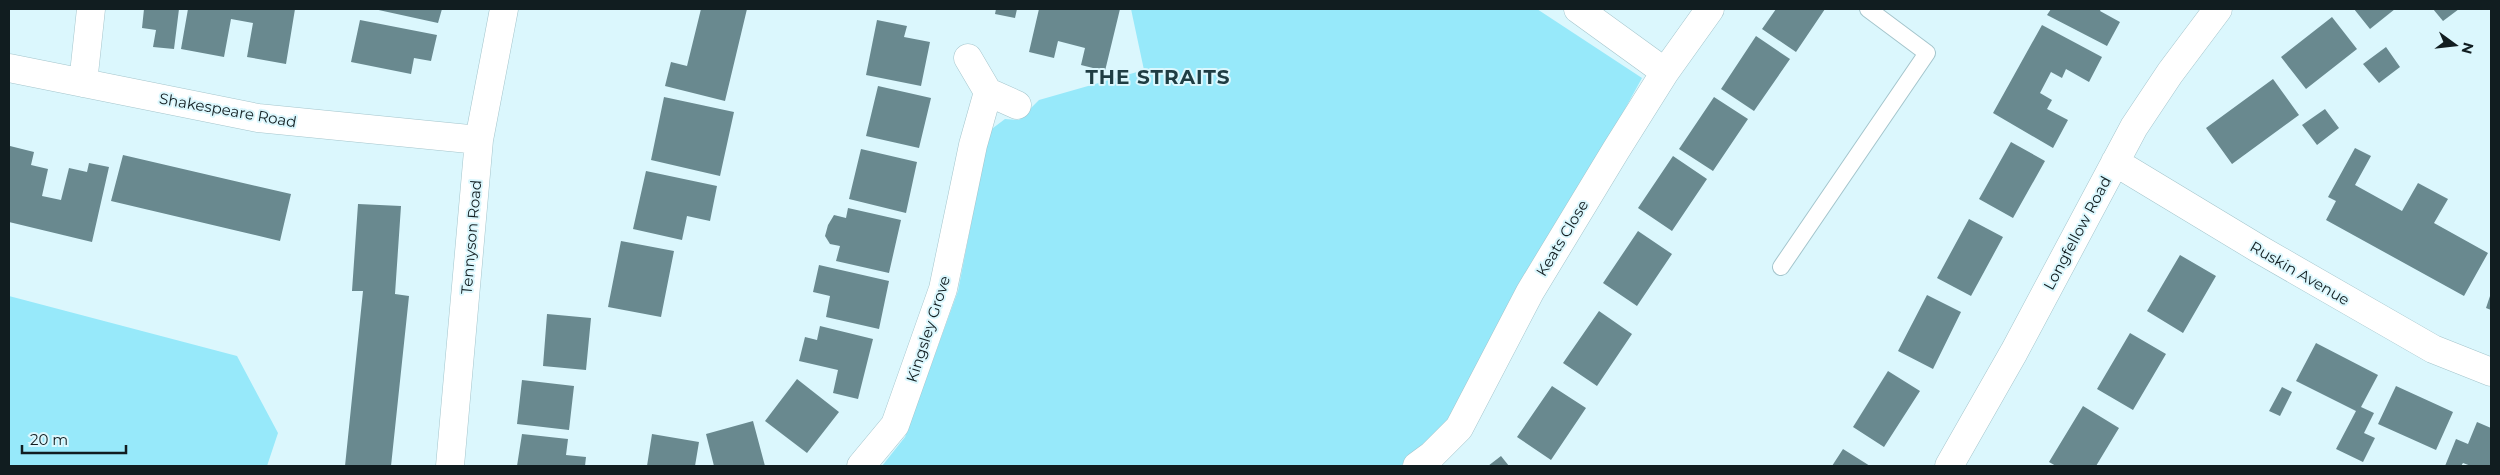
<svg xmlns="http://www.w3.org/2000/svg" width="2500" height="475" font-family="Montserrat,sans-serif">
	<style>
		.green { fill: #97e9fa }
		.building { fill: #69898f }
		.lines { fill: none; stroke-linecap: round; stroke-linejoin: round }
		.lane-casing { stroke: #a4c5cc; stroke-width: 18 }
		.street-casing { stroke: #a4c5cc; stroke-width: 29 }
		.lane { stroke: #fff; stroke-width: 16 }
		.street { stroke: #fff; stroke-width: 28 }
		.labels { text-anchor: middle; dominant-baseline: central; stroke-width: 4; stroke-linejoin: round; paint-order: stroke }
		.street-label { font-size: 15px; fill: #111d20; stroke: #dbf7fd }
		.district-label { font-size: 20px; font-weight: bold; letter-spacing: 1px; fill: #1f3d43; stroke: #dbf7fd }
	</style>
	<rect width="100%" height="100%" fill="#dbf7fd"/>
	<path class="green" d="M1131,9H1537L1642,78L1450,426L1420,453L1400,466H882L905,437L958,291L989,131L1005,119L1019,120L1039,100L1144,70Z
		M9,296L237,356L278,433L267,466H9Z"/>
	<path class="building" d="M144,9H179L174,49L153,47L156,30L142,28Z
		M188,9H295L286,64L247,57L253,23L231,19L224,57L181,49Z
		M374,9H442L438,23Z
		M701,9H747L725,101L665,86L671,62L687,66Z
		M996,9H1017L1015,18L995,14Z
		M1039,9H1120L1105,71L1081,65L1085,48L1058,41L1054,58L1029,52Z
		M1776,9H1825L1796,52L1762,29Z
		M2051,9H2101L2100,11L2120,22L2107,46L2047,15Z
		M2354,9H2395L2370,29Z
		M2433,9H2459L2443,21Z
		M2332,17L2357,49L2306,89L2281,57Z
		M360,20L437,35L431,61L414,58L411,74L351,62Z
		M877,20L907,26L904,37L930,42L921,86L866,75Z
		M2042,25L2102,57L2089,82L2066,69L2062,78L2051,72L2040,93L2052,100L2047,109L2068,120L2053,148L1993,113Z
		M1756,36L1790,59L1754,111L1721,89Z
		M2386,47L2400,67L2379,83L2363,64Z
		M2273,79L2299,115L2232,164L2206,128Z
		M878,86L931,98L919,148L866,136Z
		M664,97L734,112L720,176L651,160Z
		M1714,97L1748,119L1713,171L1679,149Z
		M2325,109L2339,128L2317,145L2302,125Z
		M2011,142L2045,161L2013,218L1979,199Z
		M10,146L34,152L31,165L48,169L42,196L61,200L69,168L87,172L89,163L109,167L92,242L9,222Z
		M2355,148L2371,156L2355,185L2402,211L2418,183L2448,199L2434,223L2488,253L2464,296L2326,220L2336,201L2328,197Z
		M861,149L917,162L906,213L849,199Z
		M123,155L291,194L280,241L111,201Z
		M1673,156L1707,179L1672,231L1638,208Z
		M646,171L717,186L710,221L687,216L682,240L633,229Z
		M358,204L401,206L395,294L409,296L391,466H345L363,291H352Z
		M848,208L901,220L889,273L836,261L840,246L830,244L825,236L828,225L834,215L846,218Z
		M1969,219L2003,237L1971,296L1937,278Z
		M1638,231L1672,254L1637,306L1603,283Z
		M621,241L674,251L661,317L608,307Z
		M2180,255L2216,276L2183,333L2147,311Z
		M819,265L889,281L879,329L826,317L830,296L813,292Z
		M2491,293V310L2486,308Z
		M1927,295L1961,312L1933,369L1898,351Z
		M1599,311L1632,334L1597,386L1563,363Z
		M547,314L591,318L586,370L543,366Z
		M820,326L873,339L858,399L833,393L838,370L799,361L805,337L817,340Z
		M2130,333L2166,354L2133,410L2097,389Z
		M2316,343L2378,375L2361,407L2374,413L2364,433L2375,438L2363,462L2336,449L2356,411L2296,381Z
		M1888,371L1920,391L1884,447L1853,427Z
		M797,379L839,412L807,453L765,421Z
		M522,380L574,386L569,430L517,424Z
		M1552,386L1586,408L1551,460L1517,437Z
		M2396,386L2453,412L2436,450L2378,424Z
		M2282,387L2292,392L2280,416L2269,411Z
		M2083,406L2119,428L2096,466H2056L2049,462Z
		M753,421L765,466H714L706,434Z
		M2477,422L2491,428V466H2471L2463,463L2461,466H2445L2456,439L2468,444Z
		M522,434L568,439L566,455L586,457L585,466H517Z
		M652,434L699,442L695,466H647Z
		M1843,449L1870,466H1832Z
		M1501,456L1509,466H1488Z"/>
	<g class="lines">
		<g class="lane-casing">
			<path id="lane" d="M1781,267L1927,53L1868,9"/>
		</g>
		<g class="street-casing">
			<path id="street" d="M1578,9L1665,72
				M968,58L988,92L1017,105
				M9,68L258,118L479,140
				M83,83L91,9
				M2115,162L2259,249L2433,349L2491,372
				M450,466L479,140L504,9
				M861,466L895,425L943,289L973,145L988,92
				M1417,466L1432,455L1459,428L1530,292L1616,150L1665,72L1710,9
				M1949,466L2014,352L2134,127L2170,73L2218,9"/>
		</g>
		<use href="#lane" class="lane"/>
		<use href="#street" class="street"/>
	</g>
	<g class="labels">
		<g class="street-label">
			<text transform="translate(228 110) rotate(10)">Shakespeare Road</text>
			<text transform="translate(2077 233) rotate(-62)">Longfellow Road</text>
			<text transform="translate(471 237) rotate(-85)">Tennyson Road</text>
			<text transform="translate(1562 238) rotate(-59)">Keats Close</text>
			<text transform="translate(2300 273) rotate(30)">Ruskin Avenue</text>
			<text transform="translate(928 329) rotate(-72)">Kingsley Grove</text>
		</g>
		<g class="district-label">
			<text x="1158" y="77">THE STRAITS</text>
		</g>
	</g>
	<rect width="2500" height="475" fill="none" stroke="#111d20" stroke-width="20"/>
	<g transform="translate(2455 45) rotate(105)" stroke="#dbf7fd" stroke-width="4" paint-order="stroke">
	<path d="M0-4L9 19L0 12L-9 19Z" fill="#111d20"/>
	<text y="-8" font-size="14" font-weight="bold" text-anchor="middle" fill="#111d20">N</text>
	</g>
	<path d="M22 445v8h104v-8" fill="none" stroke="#111d20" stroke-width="2.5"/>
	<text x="30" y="445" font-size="15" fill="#111d20" stroke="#dbf7fd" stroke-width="4" paint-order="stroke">20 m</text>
</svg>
